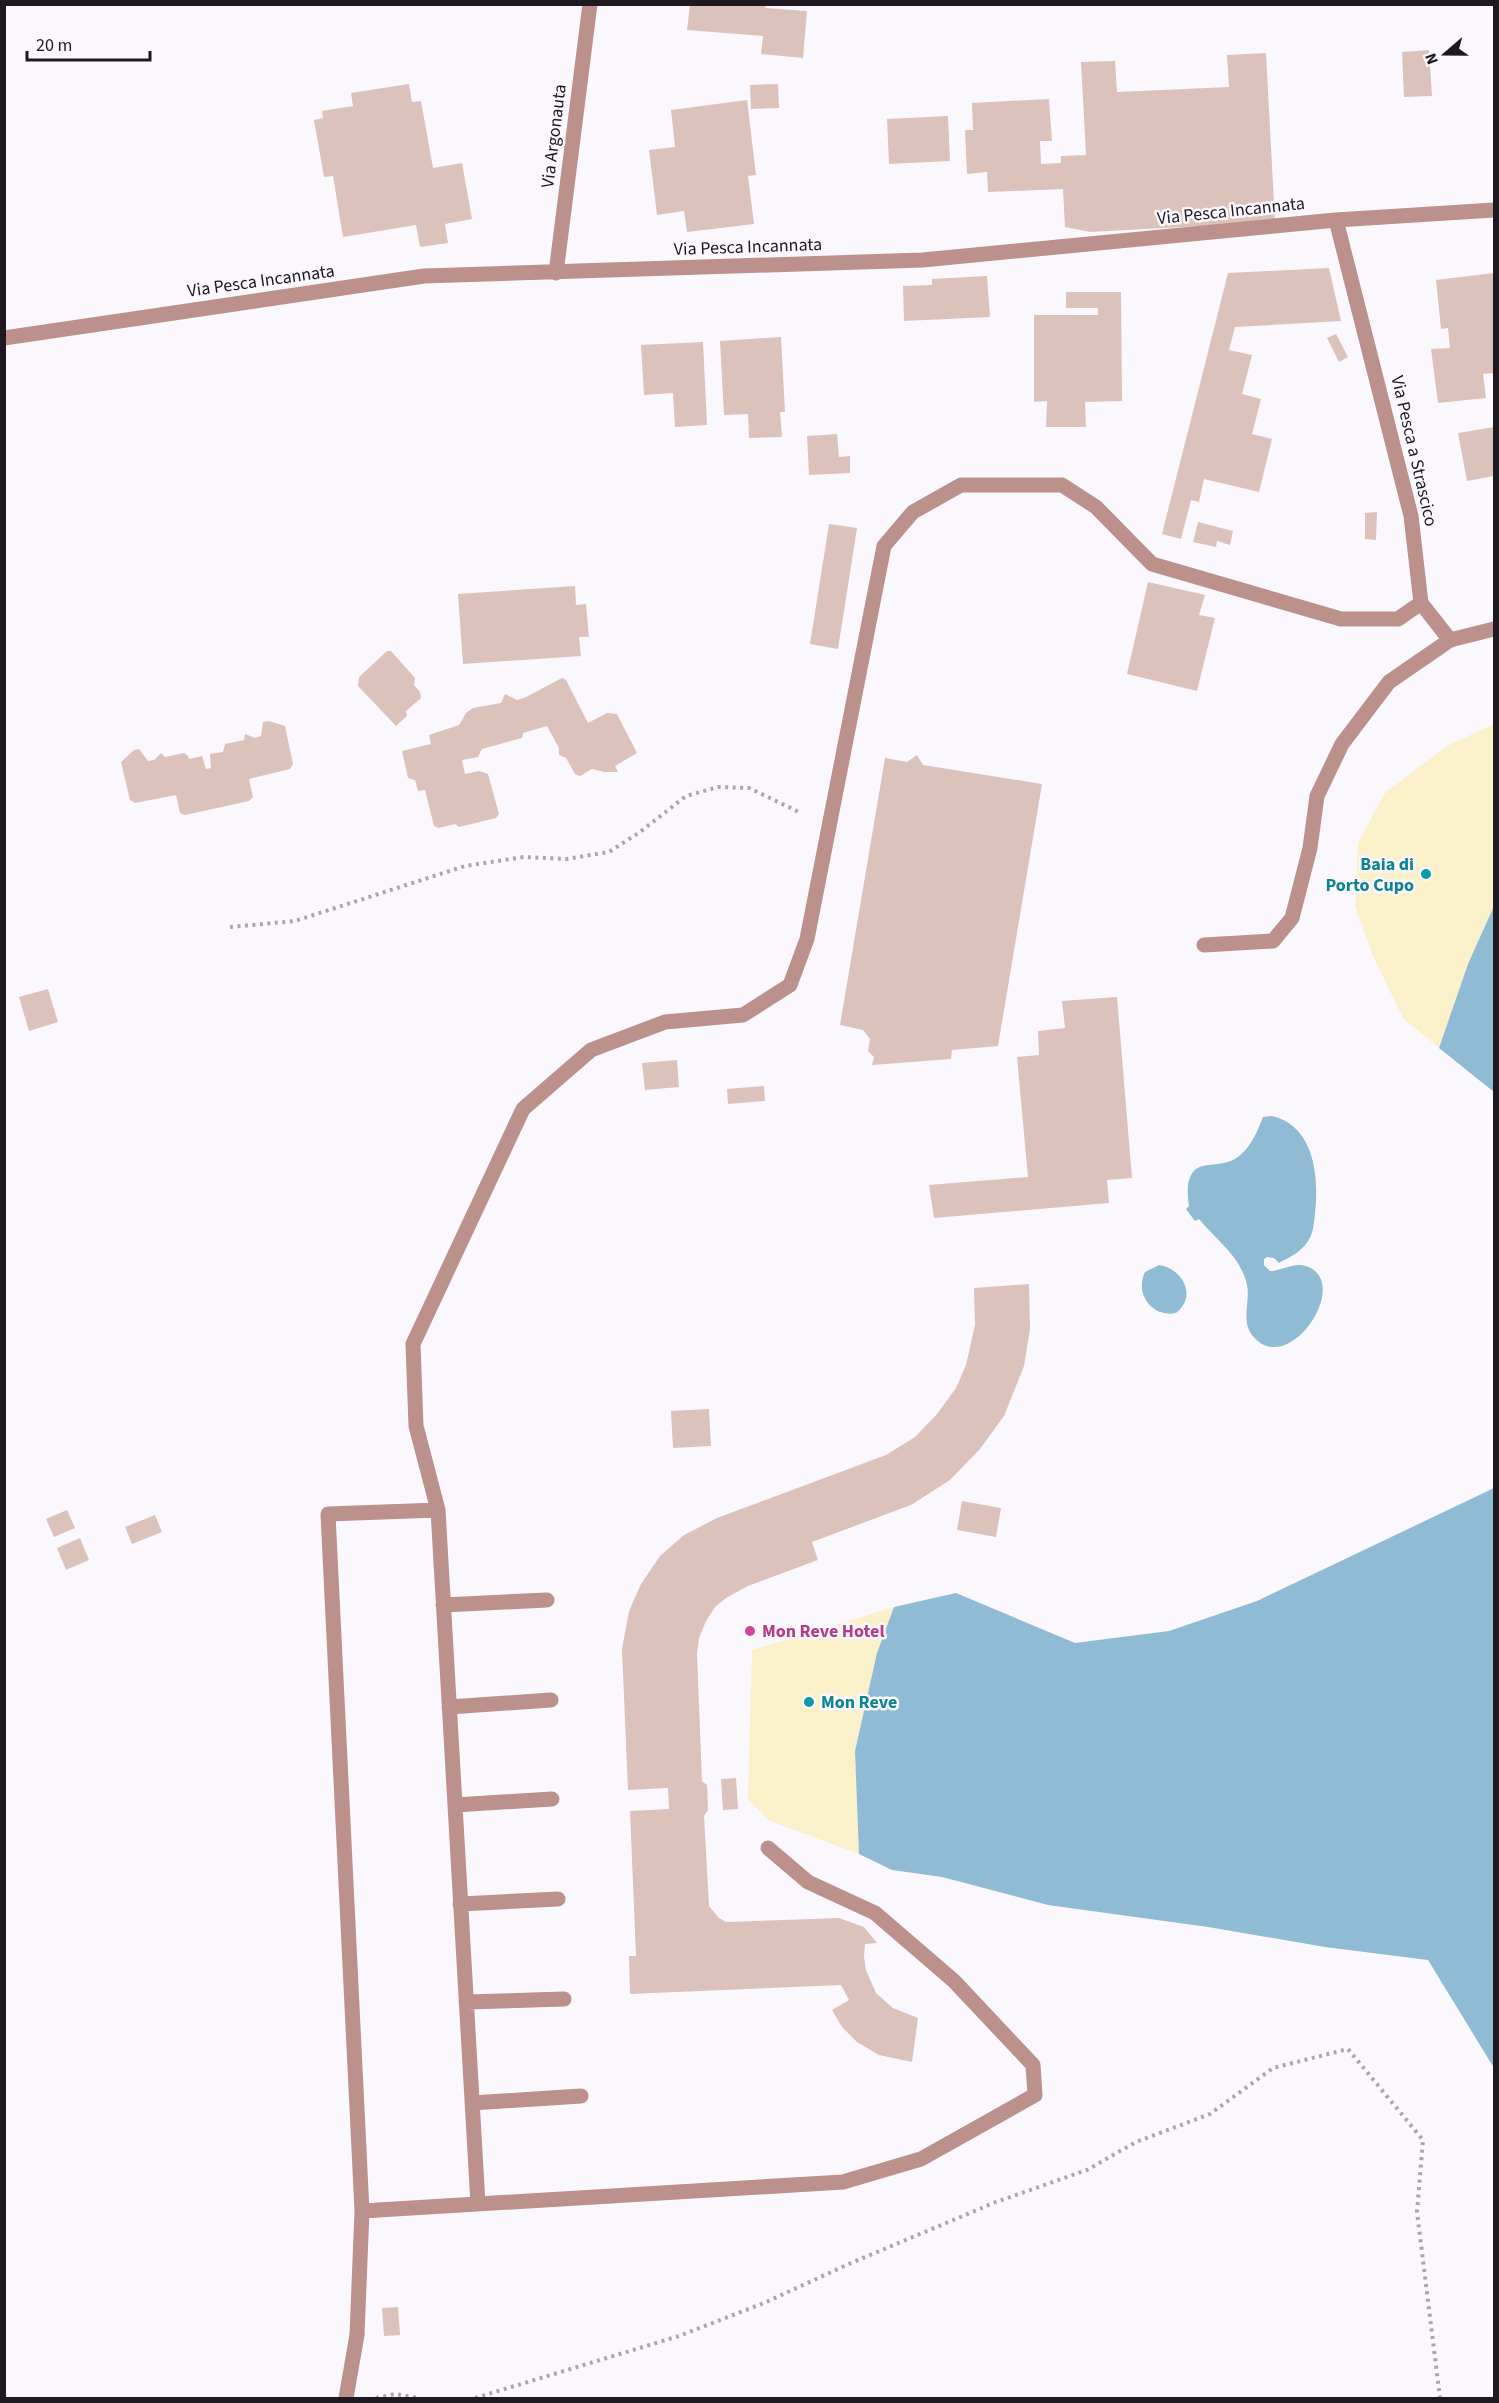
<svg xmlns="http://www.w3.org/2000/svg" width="1499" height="2403" font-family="'Source Sans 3',sans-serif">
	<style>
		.sand { fill: #faf0ca }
		.water { fill: #8fbbd4 }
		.building { fill: #dbc2ba }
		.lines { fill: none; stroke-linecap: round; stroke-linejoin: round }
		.path { stroke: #aaa6ac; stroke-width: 4; stroke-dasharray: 3 4.5; stroke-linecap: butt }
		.service { stroke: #bc908b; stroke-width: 15 }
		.minor { stroke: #bc908b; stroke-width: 15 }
		.culture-dot { fill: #0f9aa8; stroke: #fbf8fd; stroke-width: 2 }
		.hotel-dot { fill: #d1479c; stroke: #fbf8fd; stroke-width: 2 }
		.labels { text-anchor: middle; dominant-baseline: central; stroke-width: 5; stroke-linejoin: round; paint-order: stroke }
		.street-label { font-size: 18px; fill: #1e1921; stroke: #fbf8fd }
		.culture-label { font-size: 18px; font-weight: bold; fill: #0d838f; stroke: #fbf8fd; text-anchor: end }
		.hotel-label { font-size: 18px; font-weight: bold; fill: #b23c85; stroke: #fbf8fd; text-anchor: start }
	</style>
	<rect width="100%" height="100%" fill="#fbf8fd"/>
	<path class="sand" d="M1494,724V906L1468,964L1439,1048L1403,1018L1373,956L1355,906L1358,843L1385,793L1447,746Z
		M894,1607L877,1653L855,1751L859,1854L770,1821L748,1800L752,1650Z"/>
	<path class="water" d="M1494,906V1092L1439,1048L1468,964Z
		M1272,1116C1315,1126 1319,1178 1315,1213C1314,1224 1313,1236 1306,1244C1299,1253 1288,1258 1279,1263L1274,1258L1267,1257L1264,1259V1265L1270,1271C1282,1271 1293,1262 1306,1266C1354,1282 1287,1381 1252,1335C1240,1319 1252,1298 1246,1281C1238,1254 1216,1240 1199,1219L1195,1221L1186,1209L1189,1206C1187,1193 1185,1170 1203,1166C1214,1164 1225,1164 1235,1159C1250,1150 1257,1132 1263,1117Z
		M1159,1265C1182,1268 1198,1296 1176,1313C1153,1318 1134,1294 1145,1272Z
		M1494,1488V2068L1428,1960L1325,1947L1208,1927L1048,1905L942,1877L892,1870L859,1854L855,1751L877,1653L894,1607L956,1593L1075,1643L1169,1631L1257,1601Z"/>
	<path class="building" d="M690,5H766L765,8L807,11L803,58L761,54L763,36L687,30Z
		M1429,50L1432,96L1404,97L1402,52Z
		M1266,53L1275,222L1090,232L1065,227L1063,189L988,192L987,172L967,174L965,130H973L972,103L1049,99L1052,141H1040L1041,164L1061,163V156L1086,155L1081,62L1115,61L1117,92L1229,87L1227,55Z
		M409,84L412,102L421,101L433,168L462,163L472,219L445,224L448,243L420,247L416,225L343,237L333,176L324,177L314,120L323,118L322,111L353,106L351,93Z
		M778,84L779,108L751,109L750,85Z
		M747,100L756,175L748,176L754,224L687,232L684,211L657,215L649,150L675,147L671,110Z
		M948,116L950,161L889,164L887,119Z
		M1329,268L1341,321L1235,327L1229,350L1252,355L1242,394L1261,399L1252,434L1272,439L1259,492L1204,479L1199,502L1191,500L1181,539L1162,534L1228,273Z
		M1494,273V369L1493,373L1483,374L1486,398L1438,403L1431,349L1450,348L1448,328L1441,329L1436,280Z
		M987,276L990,317L904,321L903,286L932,285V279Z
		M1066,292H1121L1122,401L1085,402L1086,427H1046L1047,401L1034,402V315H1098V308H1066Z
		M1336,334L1348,357L1339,362L1327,338Z
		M781,337L785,412H780L782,437L749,438L748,414L724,415L720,341Z
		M703,342L707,425L675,427L673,393L644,395L641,345Z
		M1494,427V476L1467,481L1458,433Z
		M837,434L839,457L850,456V473L809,475L807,436Z
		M1377,512L1376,540L1365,539V513Z
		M1198,522L1233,531L1230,545L1217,541L1216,547L1193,542Z
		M829,524L857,528L838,649L810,644Z
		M1148,582L1205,595L1199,615L1215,618L1197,691L1127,674Z
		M575,586L576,605L586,604L589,637H579L581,656L463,664L458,594Z
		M387,651H391L415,678L414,685L420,692L421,698L406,711L407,716L396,726L358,686L359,677Z
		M562,678L566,680L588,723L607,713L617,714L637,753L615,766L618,772H604L592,769L580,776L575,774L566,758L559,755V748L547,726L523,733L522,738L482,749L478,757L462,760L465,774L479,771L488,774L499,814L496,818L459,827L455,824L439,828L434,826L425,790L418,791L415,780L408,778L402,751L431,744L429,735L459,725L466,713L473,708L501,703L505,694L517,700L526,697Z
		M269,721L285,726L293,764L290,769L249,779L253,797L249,801L185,815L180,813L176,795L135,803L130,800L121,762L134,750L139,749L148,761L154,760L161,753L165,757L184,753L188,756L189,759L202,756L206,769L211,768L210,754L223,752L225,744L244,740L245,734L255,738L261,736L263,722Z
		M917,755L923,765L1042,784L998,1046L952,1050L951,1059L872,1065L874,1057L868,1051L870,1039L863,1030L840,1025L885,758L907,762Z
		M48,989L58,1022L29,1031L19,997Z
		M1117,997L1132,1178L1107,1180L1109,1203L934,1218L929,1185L1028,1177L1017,1057L1039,1055L1038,1031L1065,1028L1062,1001Z
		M677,1060L679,1087L645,1090L642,1063Z
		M764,1086L765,1101L728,1104L727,1089Z
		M1029,1284L1030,1329L1024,1366L1004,1416L980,1449L950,1480L911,1505L812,1542L818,1560L748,1586L726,1598L715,1607L706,1621L699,1638L697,1654L702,1781L707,1785L708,1810L704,1816L709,1906L719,1918L726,1922L839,1918L864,1927L877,1943L865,1944L864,1957L866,1970L876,1993L893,2008L918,2018L912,2062L879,2055L857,2042L842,2027L832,2010L849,2000L841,1985L630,1994L629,1956H636L630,1811L669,1809L668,1788L628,1790L622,1649L629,1611L641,1584L660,1556L684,1535L717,1518L886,1455L915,1437L937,1414L956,1388L966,1365L975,1325L974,1288Z
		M709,1409L711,1446L673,1448L671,1411Z
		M962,1501L1001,1508L996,1537L957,1530Z
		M67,1510L75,1528L54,1537L46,1519Z
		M155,1515L162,1532L132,1544L125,1527Z
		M80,1538L89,1560L66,1570L57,1548Z
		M736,1778L738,1809L723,1810L721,1779Z
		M398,2307L400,2335L384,2336L382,2308Z"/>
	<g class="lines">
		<path class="path" d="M230,927L295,921L465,866L524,857L567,859L609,852L640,832L686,796L718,787L749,788L801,813
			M376,2398L395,2394L419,2398
			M475,2398L679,2336L764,2303L851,2263L996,2202L1087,2170L1136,2142L1210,2114L1273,2068L1348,2049L1423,2140L1417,2212L1440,2398"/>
		<path class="service" d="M1204,945L1273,941L1292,918L1310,848L1317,796L1342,744L1389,682L1450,640
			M443,1605L547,1600
			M449,1707L551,1700
			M455,1805L552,1799
			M460,1904L558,1899
			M466,2002L564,1999
			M472,2103L581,2096
			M478,2204L438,1510L416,1426L413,1344L523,1109L591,1050L665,1022L743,1015L790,985L807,939L884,546L913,512L961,485H1062L1096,507L1152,564L1341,619H1398L1421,603
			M362,2211L843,2182L921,2159L1035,2095L1033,2065L954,1981L875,1913L808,1882L768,1848
			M357,2335L362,2211L328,1514L438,1510"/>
		<path class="minor" d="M1336,220L1411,516L1421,603L1450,640L1494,629
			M556,273L590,4
			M4,338L424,276L923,260L1336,220L1494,210
			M346,2398L357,2335"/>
	</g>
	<g class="culture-dot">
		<circle cx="1426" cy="874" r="6"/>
		<circle cx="809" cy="1702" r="6"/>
	</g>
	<circle class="hotel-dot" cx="750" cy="1631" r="6"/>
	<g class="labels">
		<g class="street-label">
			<text transform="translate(554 136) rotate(-83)">Via Argonauta</text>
			<text transform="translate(1231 211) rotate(-6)">Via Pesca Incannata</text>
			<text transform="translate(748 247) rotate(-2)">Via Pesca Incannata</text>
			<text transform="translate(261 281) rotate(-8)">Via Pesca Incannata</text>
			<text transform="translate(1414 451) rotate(77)">Via Pesca a Strascico</text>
		</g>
		<g class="culture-label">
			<text x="1414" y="864">Baia di<tspan x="1414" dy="21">Porto Cupo</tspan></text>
			<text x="821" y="1702" text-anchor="start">Mon Reve</text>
		</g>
		<g class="hotel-label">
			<text x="762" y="1631">Mon Reve Hotel</text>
		</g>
	</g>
	<rect width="1499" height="2403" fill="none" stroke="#1e1921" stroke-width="12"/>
	<g transform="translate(1445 54) rotate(250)" stroke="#fbf8fd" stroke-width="4.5" paint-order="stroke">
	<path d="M0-4.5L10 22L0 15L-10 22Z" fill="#1e1921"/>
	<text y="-9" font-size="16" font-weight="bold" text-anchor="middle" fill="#1e1921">N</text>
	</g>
	<path d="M27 51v9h123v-9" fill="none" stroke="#1e1921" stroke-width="3"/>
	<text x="36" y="51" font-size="18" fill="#1e1921" stroke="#fbf8fd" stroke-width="4.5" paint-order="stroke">20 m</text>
</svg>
